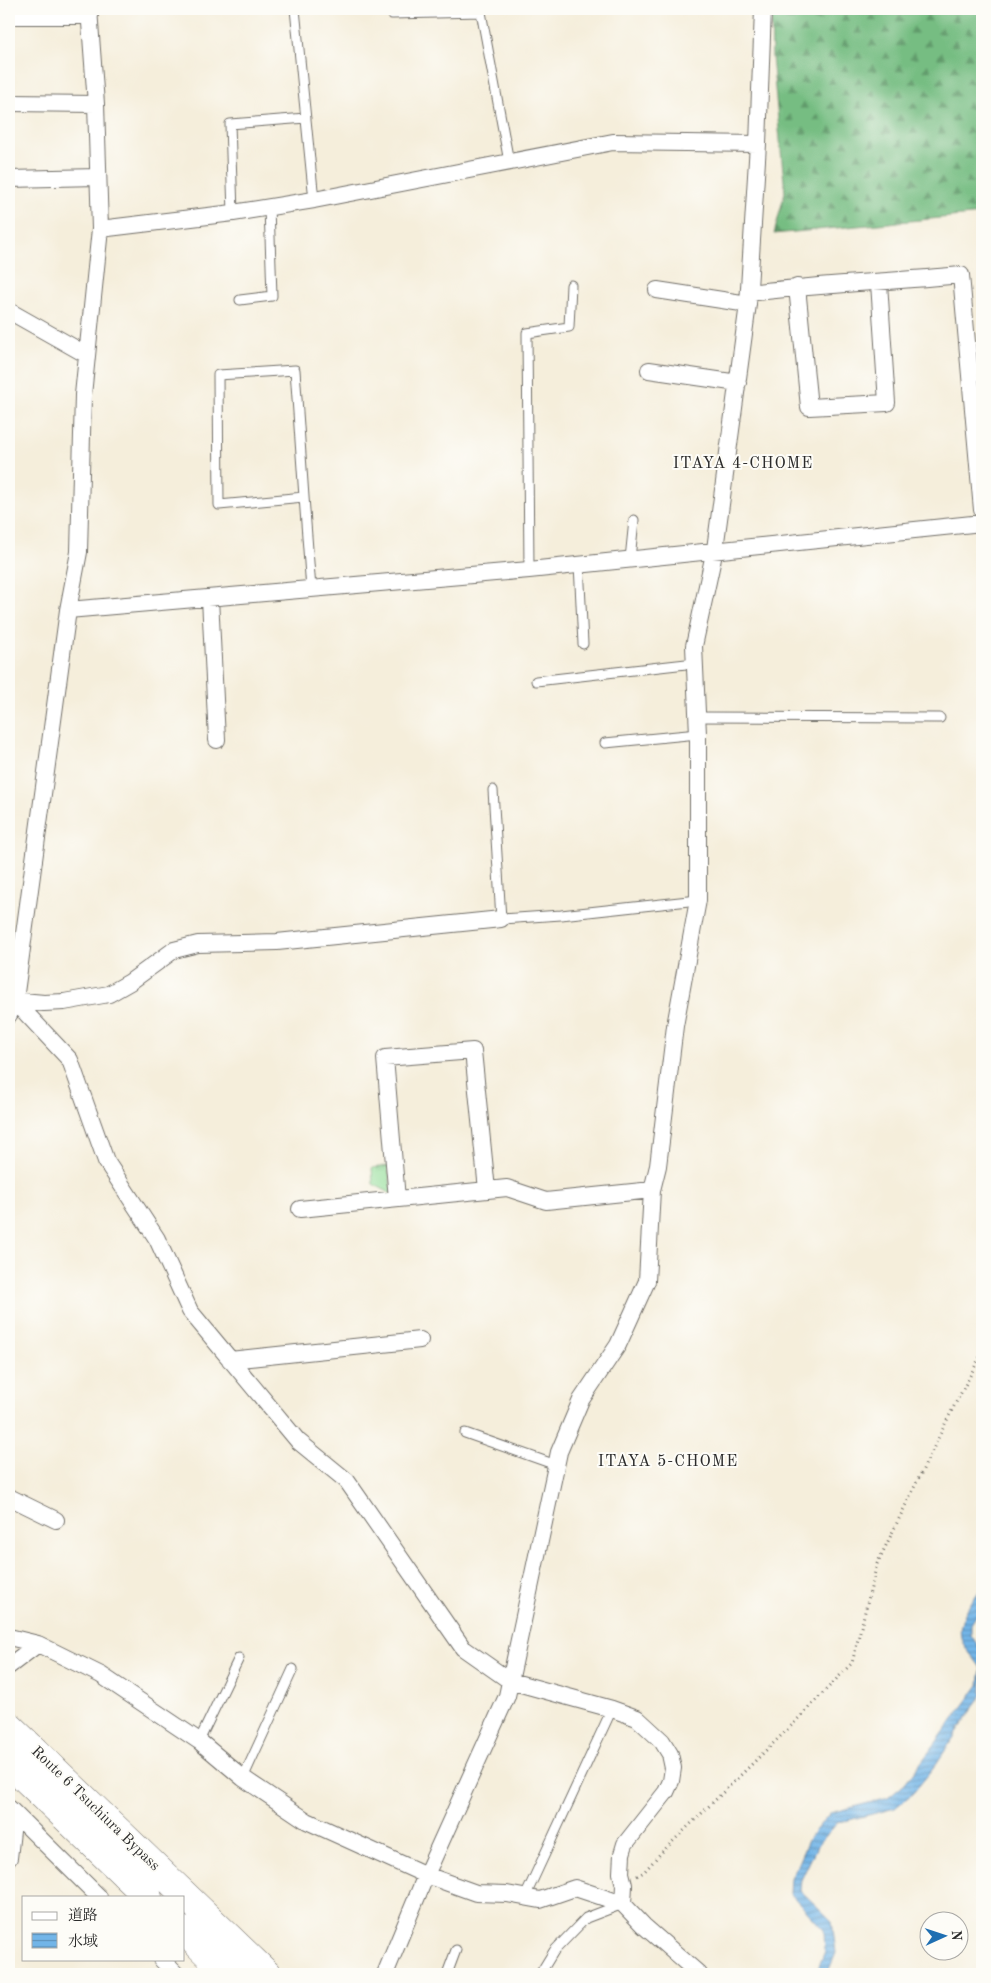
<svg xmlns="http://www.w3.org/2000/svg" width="991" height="1983" font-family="'Old Standard TT','Noto Serif JP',serif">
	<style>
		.grass { fill: url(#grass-tufts); stroke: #5f8462 }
		.forest { fill: url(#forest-firs); stroke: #507456 }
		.water { fill: url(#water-rules); stroke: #4e708a }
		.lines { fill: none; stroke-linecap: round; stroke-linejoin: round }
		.service-casing { stroke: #726f69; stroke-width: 11 }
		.minor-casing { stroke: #726f69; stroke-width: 18 }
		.trunk-casing { stroke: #726f69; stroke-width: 29 }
		.path { stroke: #726f69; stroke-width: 3; stroke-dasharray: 1 4; stroke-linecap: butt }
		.service { stroke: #fff; stroke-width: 9 }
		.minor { stroke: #fff; stroke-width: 16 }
		.trunk { stroke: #fff; stroke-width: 28 }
		.labels { text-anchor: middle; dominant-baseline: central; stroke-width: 4; stroke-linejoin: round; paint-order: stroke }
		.street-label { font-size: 15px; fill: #2b2b2b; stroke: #fdfcf7 }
		.neighbourhood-label { font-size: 16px; letter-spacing: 1px; fill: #2b2b2b; stroke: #fdfcf7 }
	</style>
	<defs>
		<pattern id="grass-tufts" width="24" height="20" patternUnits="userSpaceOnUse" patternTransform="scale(1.25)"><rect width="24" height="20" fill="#93de9a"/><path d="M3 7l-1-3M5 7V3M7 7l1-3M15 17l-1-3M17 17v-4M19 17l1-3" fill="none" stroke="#7fbf85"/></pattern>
		<pattern id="forest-firs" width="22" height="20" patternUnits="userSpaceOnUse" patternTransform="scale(1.25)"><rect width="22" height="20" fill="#76bd82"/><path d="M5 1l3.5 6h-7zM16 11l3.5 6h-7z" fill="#619a6b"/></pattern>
		<pattern id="water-rules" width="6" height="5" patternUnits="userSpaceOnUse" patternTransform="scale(1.25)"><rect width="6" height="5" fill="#72b5e8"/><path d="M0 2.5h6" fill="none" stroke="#5e93bc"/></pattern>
	</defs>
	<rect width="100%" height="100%" fill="#fdfcf7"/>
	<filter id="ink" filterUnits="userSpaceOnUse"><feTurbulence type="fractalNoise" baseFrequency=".02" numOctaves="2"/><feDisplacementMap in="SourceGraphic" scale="10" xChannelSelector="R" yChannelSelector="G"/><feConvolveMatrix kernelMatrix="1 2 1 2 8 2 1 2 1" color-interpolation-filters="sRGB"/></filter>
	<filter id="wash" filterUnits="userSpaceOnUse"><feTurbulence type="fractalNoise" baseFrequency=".0096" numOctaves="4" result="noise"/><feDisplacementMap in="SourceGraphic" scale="20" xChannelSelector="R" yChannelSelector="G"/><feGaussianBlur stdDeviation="1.12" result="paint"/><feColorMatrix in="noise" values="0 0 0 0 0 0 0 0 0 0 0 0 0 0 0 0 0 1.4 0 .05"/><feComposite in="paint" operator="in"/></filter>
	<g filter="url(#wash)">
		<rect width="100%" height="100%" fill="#f5eedb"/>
		<path class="grass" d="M388,1166L392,1194L373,1184L372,1168Z"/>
		<path class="forest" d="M771,9H982V214L774,234L785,192L772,57Z"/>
		<path class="water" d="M982,1587V1606L971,1624V1635L982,1652V1695L932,1770L913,1793L895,1808L837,1823L817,1846L801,1880L800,1890L832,1921L836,1953L827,1974H816L825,1951L824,1930L790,1893L791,1879L809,1838L830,1813L888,1798L905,1784L979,1685L981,1668C976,1660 966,1650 962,1641C955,1621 972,1602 982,1587Z"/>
	</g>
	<g filter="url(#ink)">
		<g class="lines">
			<g class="service-casing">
				<path id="service" d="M295,9L314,200
					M392,14L481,12L509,162
					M233,213L230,124L306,118
					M240,300L272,296L269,207
					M304,497L295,370L218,375L219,505L304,497L311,589
					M630,559L634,520
					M579,564L583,644
					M529,570L527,333L569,327L571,285
					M536,681L695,663
					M697,717L940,718
					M605,743L698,734
					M493,790L501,919L561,915L698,900
					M465,1433L556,1465
					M199,1741L239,1658
					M243,1778L293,1669
					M525,1897L612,1709
					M447,1974L456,1950
					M540,1974L554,1951L586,1918L620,1905"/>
			</g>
			<g class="minor-casing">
				<path id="minor" d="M9,16H90
					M9,103L96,104
					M9,179L98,177
					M100,229L233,213L314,200L613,142L758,144
					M797,287L809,407L887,403L879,283
					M657,290L748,304
					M749,293C819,284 890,282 961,275L982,510
					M9,311L87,355
					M649,370L738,383
					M210,598L217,740
					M68,610L529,570L982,523
					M9,995L70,1060L106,1161L157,1239L190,1311L298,1441L347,1481L463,1648L510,1681L612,1709L637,1718L662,1741L670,1754L673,1768L671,1781L666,1792L625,1844L622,1854L621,1873L624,1885L623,1904
					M11,1000L44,1003L64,1002L109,994L130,982L174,950L198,944L277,942L501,919
					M9,1015L15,1000L68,610L79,552L83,395L100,229L96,104L89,9
					M397,1199L385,1058L473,1051L487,1190
					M300,1209L507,1188L546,1201L652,1190
					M230,1360L420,1340
					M9,1497L56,1520
					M9,1637L38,1644
					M9,1666L38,1644L101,1675L199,1741L243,1778L307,1821L426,1875L476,1893L507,1894L540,1900L575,1888L623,1904L644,1926L699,1974
					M9,1808L99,1897
					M9,1858L14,1813
					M161,1959L176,1974
					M385,1974L426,1875L507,1696L559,1452L581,1400L618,1345L647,1281L652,1190L658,1166L675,1026L698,900V734L694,646L715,549L748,304L758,144L763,9"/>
			</g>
			<g class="trunk-casing">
				<path id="trunk" d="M9,1726L267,1974
					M9,1763L148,1897
					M184,1931L228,1974"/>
			</g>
			<path class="path" d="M637,1876L644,1872L660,1854L794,1723L852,1663L877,1564L950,1414L982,1353"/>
			<use href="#service" class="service"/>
			<use href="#minor" class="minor"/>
			<use href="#trunk" class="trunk"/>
		</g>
	</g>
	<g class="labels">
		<g class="street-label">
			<text transform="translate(95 1809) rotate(44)">Route 6 Tsuchiura Bypass</text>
		</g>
		<g class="neighbourhood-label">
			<text x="743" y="464">ITAYA 4-CHOME</text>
			<text x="668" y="1462">ITAYA 5-CHOME</text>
		</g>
	</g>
	<rect width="991" height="1983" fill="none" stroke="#fdfcf7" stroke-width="30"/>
	<rect x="22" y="1896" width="162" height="65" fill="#fdfcf7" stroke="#a9a8a5"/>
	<rect x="32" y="1912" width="25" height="8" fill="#ffffff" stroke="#a9a8a5"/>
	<text x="68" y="1920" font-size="15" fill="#2b2b2b">道路</text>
	<rect x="32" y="1933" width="25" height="15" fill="url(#water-rules)" stroke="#a9a8a5"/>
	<text x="68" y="1946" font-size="15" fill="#2b2b2b">水域</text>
	<g transform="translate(944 1936) rotate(87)"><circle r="24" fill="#fdfcf7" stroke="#a9a8a5"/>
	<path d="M0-4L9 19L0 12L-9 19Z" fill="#1f6fb2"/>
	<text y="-8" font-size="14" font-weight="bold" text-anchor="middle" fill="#2b2b2b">N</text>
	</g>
</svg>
